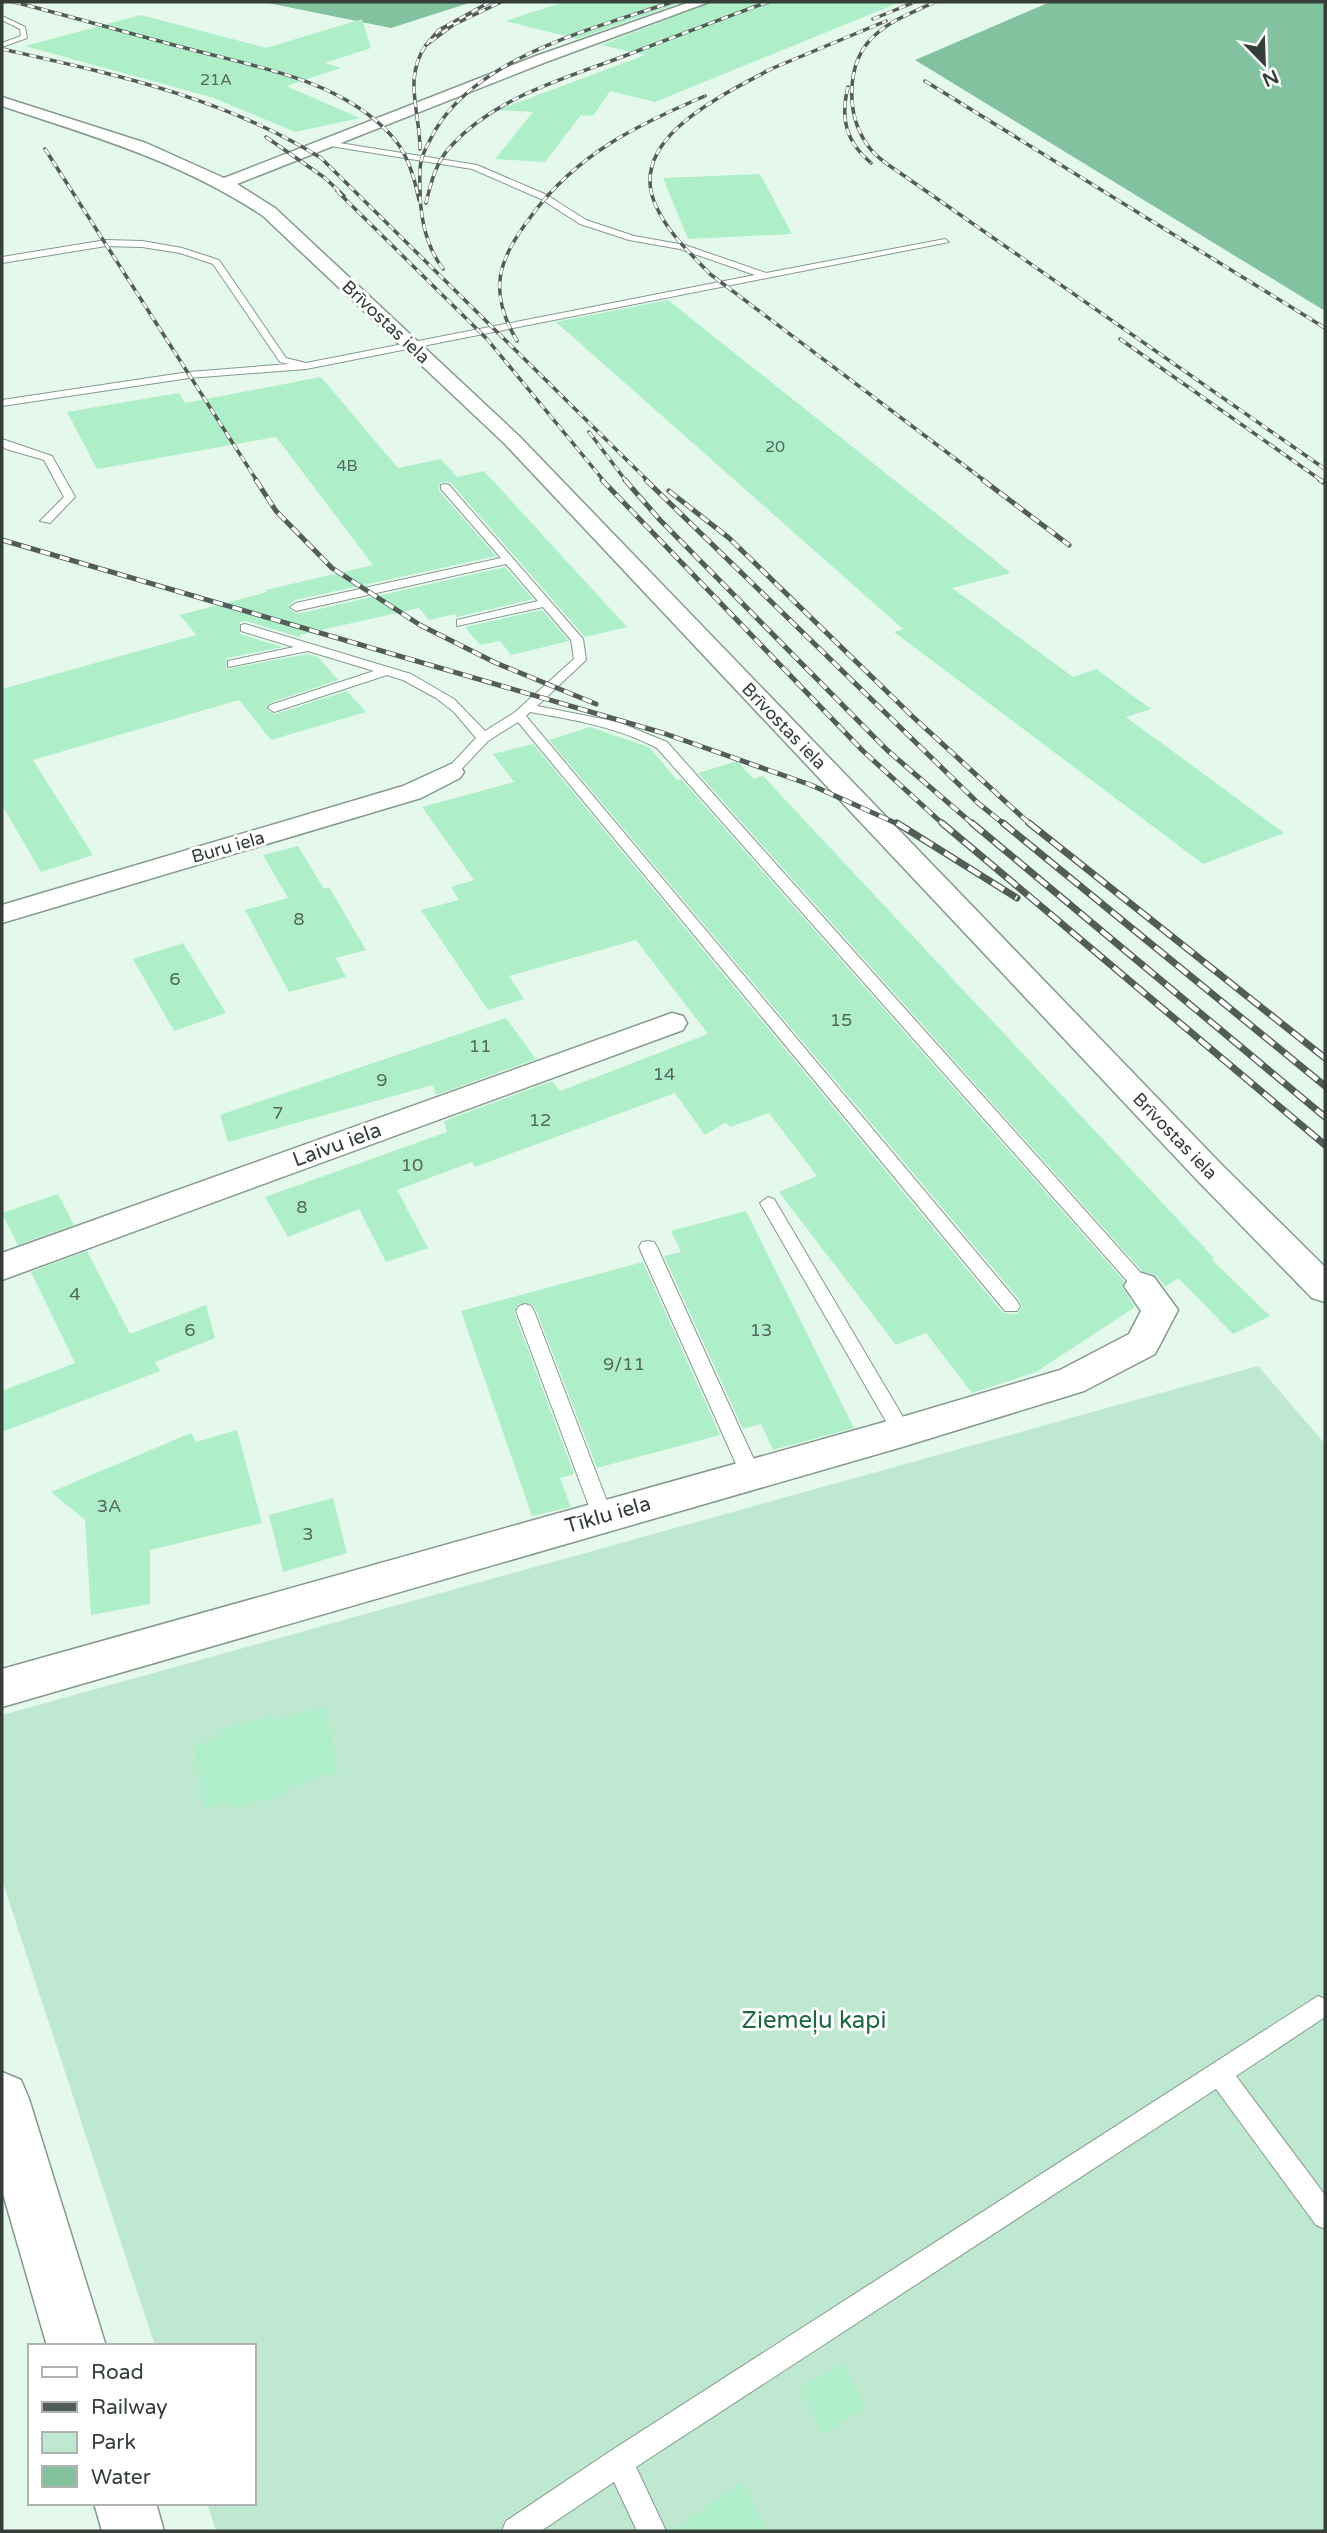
<svg xmlns="http://www.w3.org/2000/svg" width="1327" height="2533" font-family="'Varela Round',sans-serif">
	<style>
		.green { fill: #bfe8d0 }
		.water { fill: #83c29f }
		.building { fill: #aeefca }
		.lines { fill: none; stroke-linecap: round; stroke-linejoin: round }
		.service-casing { stroke: #85998d; stroke-width: 2 }
		.minor-casing { stroke: #85998d; stroke-width: 3 }
		.secondary-casing { stroke: #85998d; stroke-width: 3 }
		.service { fill: #fff; fill-rule: evenodd }
		.minor { fill: #fff; fill-rule: evenodd }
		.secondary { fill: #fff; fill-rule: evenodd }
		.rail-far2-casing { stroke: #525d57; stroke-width: 3.5 }
		.rail-far1-casing { stroke: #525d57; stroke-width: 5 }
		.rail-casing { stroke: #525d57; stroke-width: 7 }
		.rail-far2 { stroke: #fff; stroke-width: 2.5; stroke-dasharray: 7; stroke-linecap: butt }
		.rail-far1 { stroke: #fff; stroke-width: 3.5; stroke-dasharray: 10; stroke-linecap: butt }
		.rail { stroke: #fff; stroke-width: 4.5; stroke-dasharray: 14; stroke-linecap: butt }
		.labels { text-anchor: middle; dominant-baseline: central; stroke-width: 6; stroke-linejoin: round; paint-order: stroke }
		.far-number-label { font-size: 16px; fill: #536a5d }
		.far-street-label { font-size: 18px; fill: #353e39; stroke: #fff }
		.number-label { font-size: 18px; fill: #536a5d }
		.street-label { font-size: 21px; fill: #353e39; stroke: #fff }
		.near-park-label { font-size: 24px; fill: #1d6645; stroke: #fff }
	</style>
	<rect width="100%" height="100%" fill="#e4f9ec"/>
	<path class="green" d="M1258,1366L1325,1444V2531H216L207,2503H254V2346H155L2,1880V1715Z"/>
	<path class="water" d="M263,2H472L391,28Z
		M1050,2H1325V311L915,60Z"/>
	<path class="building" d="M564,2H683L577,39L505,21Z
		M712,2L898,3L655,102L610,91L593,116L581,115L545,162L495,159L533,112L498,110L645,55L601,45Z
		M141,15L266,48L362,19L371,48L325,63L341,68L286,86L360,118L295,132L214,98L25,46Z
		M760,174L792,234L688,239L663,178Z
		M668,300L1011,573L952,588L1073,677L1096,669L1151,709L1126,717L1284,833L1203,864L894,632L903,629L556,322Z
		M321,377L398,468L441,459L457,477L484,471L627,627L585,637L451,483L440,482L439,491L496,556L295,600L289,605V609L297,614L505,567L533,599L457,617L455,614L429,620L419,608L299,635L302,638L246,621L240,622V634L283,647L227,658L226,669L308,654L318,657L338,680L269,703L267,710L275,714L347,691L366,712L271,740L239,700L33,760L93,855L41,872L2,805V689L196,635L180,615L267,592L266,590L373,565L276,437L97,469L67,412L179,393L185,403Z
		M542,610L569,641L511,655L500,641L480,645L465,627Z
		M590,727L649,747L677,780L681,779L1124,1281L1122,1287L1135,1307L1036,1372L972,1393L926,1333L896,1345L779,1192L817,1176L769,1113L730,1127L726,1122L705,1135L675,1093L475,1167L472,1162L397,1190L428,1248L386,1262L359,1209L288,1237L265,1197L447,1132L444,1121L552,1081L560,1091L708,1034L636,940L509,976L524,999L488,1010L421,910L459,900L451,887L474,880L422,807L514,782L493,754L533,744L1003,1313L1017,1314L1022,1307L1019,1299L549,740Z
		M737,761L754,779L763,776L1214,1258L1211,1259L1270,1316L1233,1334L1178,1278L1165,1287L1156,1275L1142,1271L698,773Z
		M298,846L324,889L329,887L366,950L336,958L346,977L289,992L245,910L288,898L263,855Z
		M183,943L226,1013L174,1031L133,959Z
		M506,1018L536,1059L436,1095L433,1085L228,1142L220,1115Z
		M58,1194L74,1225L18,1245L2,1213Z
		M746,1211L854,1428L773,1450L761,1424L743,1429L664,1256L681,1252L671,1231Z
		M87,1251L130,1334L206,1305L215,1338L155,1362L160,1371L2,1432V1391L75,1363L31,1272Z
		M643,1262L720,1435L597,1468L536,1310L532,1304H518L514,1312L574,1474L560,1478L571,1507L532,1516L461,1311Z
		M237,1430L262,1523L150,1550V1604L91,1615L85,1520L51,1492L191,1433L196,1442Z
		M333,1498L347,1553L283,1572L269,1515Z
		M325,1707L338,1772L285,1788L286,1794L231,1809L230,1801L204,1808L194,1745L220,1738L218,1730L271,1716L273,1721Z
		M843,2363L866,2407L824,2434L801,2388Z
		M741,2482L767,2531H673Z"/>
	<g class="lines">
		<g class="service-casing">
			<path id="service" d="M2,16L25,27L27,38L2,47V43L21,36L20,29L2,20Z
				M327,141L477,165L547,195L586,220L634,236L685,245L766,273L945,239L949,242L306,369L189,378L2,406V400L189,372L289,364L280,362L213,264L180,253L142,247L106,246L2,263V257L106,240L142,241L182,248L219,260L286,358L306,363L755,275L680,249L629,240L580,224L541,199L472,169L324,145Z
				M2,439L52,456L75,497L50,523L40,521L64,497L44,460L6,449L2,446Z
				M445,484L449,485L583,639L586,660L537,706L618,722L667,742L1148,1281L1151,1286L1148,1291H1136L657,748C617,727 575,720 530,712L526,716L1017,1301L1020,1306L1017,1311H1005L518,722L488,741L456,775L451,776L444,772L476,738L454,712L436,698L403,680L387,675L274,712L268,708L270,705L374,671L308,651L228,667V661L294,647L241,631V625L245,624L411,674L454,699L485,731L514,713L574,659L571,640L543,607L457,626V620L538,601L506,564L296,611L290,607L296,603L501,558L441,489V485Z
				M768,1197L774,1199L909,1427L911,1432L909,1437L902,1440L895,1437L760,1203Z
				M648,1241L654,1242L657,1247L761,1475L758,1481L751,1483L744,1481L741,1475L639,1247L642,1242Z
				M525,1304L531,1306L534,1311L613,1517L610,1523L603,1525L596,1523L593,1517L516,1311L519,1306Z
				M1318,1996L1325,1999V2017L1236,2076L1325,2195V2229L1316,2225L1216,2089L636,2467L666,2531H637L614,2482L541,2531H502L506,2521L609,2452Z"/>
		</g>
		<g class="minor-casing">
			<path id="minor" d="M690,2H709L546,62L237,184L275,208L519,436L1221,1164L1325,1267V1302L1312,1298L1197,1180L505,444L263,216C183,162 92,136 2,106V97L146,143L224,178L536,56Z
				M451,764L460,766L464,772L460,778L421,798L2,923V905L403,786Z
				M672,1013L683,1016L687,1023L683,1030L2,1280V1253Z
				M1142,1273L1154,1277L1178,1310L1155,1354L1084,1391L902,1447L2,1707V1669L902,1417L1060,1370L1129,1334L1141,1311L1124,1286L1130,1277Z"/>
		</g>
		<g class="secondary-casing">
			<path id="secondary" d="M2,2072L21,2080L29,2099L106,2346H47L2,2190Z
				M94,2503H156L164,2531H102Z"/>
		</g>
		<use href="#service" class="service"/>
		<use href="#minor" class="minor"/>
		<use href="#secondary" class="secondary"/>
		<g class="rail-far2-casing">
			<path id="rail-far2" d="M14,2C73,17 131,34 189,49C257,67 339,80 389,133C407,151 414,176 419,200
				M490,2L439,30L426,45L453,25L501,2
				M935,2C914,12 890,20 873,37C846,63 846,113 866,143C875,157 890,166 903,175L1325,469
				M873,19L915,2
				M2,49C113,74 223,97 321,158L648,481
				M773,68C727,93 624,138 656,206C668,233 690,253 710,274L985,481
				M766,71L886,21
				M925,81L1325,328
				M848,87C840,119 846,142 871,163
				M266,137L325,178L344,196
				M45,149L257,481
				M420,149C420,112 403,78 426,45
				M337,191L487,339L604,481
				M426,203C431,182 436,161 452,145C497,96 567,78 627,55C674,37 721,19 768,2
				M443,269C426,246 420,216 420,188C420,180 419,170 421,162C422,155 426,148 429,142C466,59 593,29 672,2
				M1120,339L1322,481
				M517,341C487,290 498,260 532,215C577,154 637,125 705,96
				M589,432L626,481"/>
		</g>
		<g class="rail-far1-casing">
			<path id="rail-far1" d="M256,480L276,511L332,568L420,625L496,663L596,704
				M602,480L863,751L944,825
				M625,480L660,520L887,750L974,825
				M646,480L978,803L1005,825
				M983,480L1069,545
				M1320,480L1323,482
				M669,491L729,538L912,716L1031,825
				M2,540L663,733L811,785L900,825"/>
		</g>
		<g class="rail-casing">
			<path id="rail" d="M897,823L1017,898
				M942,823L1325,1145
				M972,823L1325,1117
				M1003,823L1325,1086
				M1029,823L1325,1058"/>
		</g>
		<use href="#rail-far2" class="rail-far2"/>
		<use href="#rail-far1" class="rail-far1"/>
		<use href="#rail" class="rail"/>
	</g>
	<g class="labels">
		<g class="far-number-label">
			<text x="216" y="80">21A</text>
			<text x="775" y="447">20</text>
			<text x="347" y="466">4B</text>
		</g>
		<g class="far-street-label">
			<text transform="translate(386 322) rotate(43)">Brīvostas iela</text>
			<text transform="translate(784 726) rotate(46)">Brīvostas iela</text>
			<text transform="translate(228 847) rotate(-16)">Buru iela</text>
			<text transform="translate(1175 1136) rotate(46)">Brīvostas iela</text>
		</g>
		<g class="number-label">
			<text x="299" y="919">8</text>
			<text x="175" y="979">6</text>
			<text x="841" y="1020">15</text>
			<text x="480" y="1046">11</text>
			<text x="664" y="1074">14</text>
			<text x="382" y="1080">9</text>
			<text x="278" y="1113">7</text>
			<text x="540" y="1120">12</text>
			<text x="412" y="1165">10</text>
			<text x="302" y="1207">8</text>
			<text x="75" y="1294">4</text>
			<text x="190" y="1330">6</text>
			<text x="761" y="1330">13</text>
			<text x="624" y="1364">9/11</text>
			<text x="109" y="1506">3A</text>
			<text x="308" y="1534">3</text>
		</g>
		<g class="street-label">
			<text transform="translate(337 1145) rotate(-20)">Laivu iela</text>
			<text transform="translate(608 1515) rotate(-16)">Tīklu iela</text>
		</g>
		<g class="near-park-label">
			<text x="814" y="2020">Ziemeļu kapi</text>
		</g>
	</g>
	<rect width="1327" height="2533" fill="none" stroke="#353e39" stroke-width="7"/>
	<rect x="28" y="2344" width="228" height="161" fill="#ffffff" stroke="#aeb2b0" stroke-width="2"/>
	<rect x="42" y="2367" width="35" height="10" fill="#ffffff" stroke="#aeb2b0" stroke-width="2"/>
	<text x="91" y="2379" font-size="21" fill="#353e39">Road</text>
	<rect x="42" y="2402" width="35" height="10" fill="#525d57" stroke="#aeb2b0" stroke-width="2"/>
	<text x="91" y="2414" font-size="21" fill="#353e39">Railway</text>
	<rect x="42" y="2432" width="35" height="21" fill="#bfe8d0" stroke="#aeb2b0" stroke-width="2"/>
	<text x="91" y="2449" font-size="21" fill="#353e39">Park</text>
	<rect x="42" y="2466" width="35" height="21" fill="#83c29f" stroke="#aeb2b0" stroke-width="2"/>
	<text x="91" y="2484" font-size="21" fill="#353e39">Water</text>
	<g transform="translate(1264 63) rotate(157)" stroke="#ffffff" stroke-width="5" paint-order="stroke">
	<path d="M0-5L12 26L0 18L-12 26Z" fill="#353e39"/>
	<text y="-10" font-size="19" font-weight="bold" text-anchor="middle" fill="#353e39">N</text>
	</g>
</svg>
